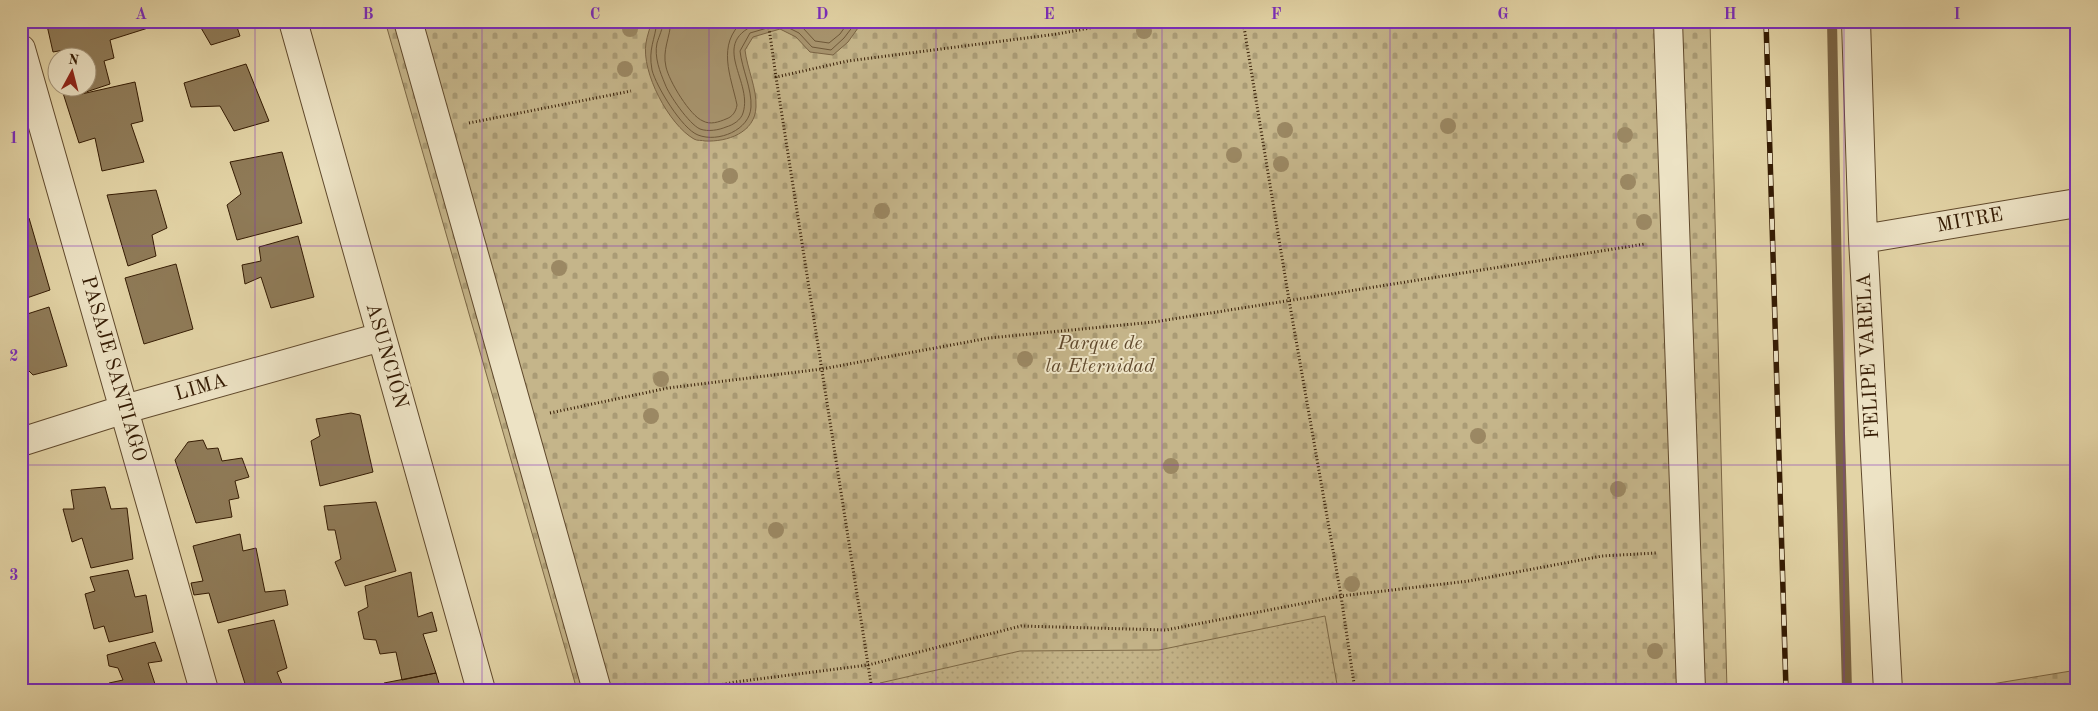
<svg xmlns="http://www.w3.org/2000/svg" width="2098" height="711" font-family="'Old Standard TT',serif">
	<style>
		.cemetery { fill: url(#cemetery-stones); stroke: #7c6846 }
		.garden { fill: url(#garden-dots); stroke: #7c6846 }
		.water { fill: #a8956f; stroke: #7a6444 }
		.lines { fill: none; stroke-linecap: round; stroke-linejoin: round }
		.shore { stroke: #6e5839; stroke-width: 1 }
		.stream { stroke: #7a6444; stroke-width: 10 }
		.building { fill: #8f7b58; stroke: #341b03 }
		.minor-casing { stroke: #60492c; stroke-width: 30 }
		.path { stroke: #341b03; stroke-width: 3; stroke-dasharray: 1 2.5; stroke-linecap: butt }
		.minor { stroke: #ede3c5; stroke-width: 28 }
		.rail-casing { stroke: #341b03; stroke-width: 5.5 }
		.rail { stroke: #ede3c5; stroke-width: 4; stroke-dasharray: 11; stroke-linecap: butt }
		.tree { fill: #9b8863 }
		.grid { fill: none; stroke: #7b2cbf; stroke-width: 1; stroke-opacity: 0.55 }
		.labels { text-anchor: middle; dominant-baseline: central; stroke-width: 4; stroke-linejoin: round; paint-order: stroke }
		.street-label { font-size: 20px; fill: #341b03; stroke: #ede3c5 }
		.park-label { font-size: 20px; font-style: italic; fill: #60492c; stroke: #ede3c5 }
		.neatline { fill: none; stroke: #7b2cbf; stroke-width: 2 }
		.grid-label { font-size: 16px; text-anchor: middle; font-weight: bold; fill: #7b2cbf }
	</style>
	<defs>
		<pattern id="cemetery-stones" width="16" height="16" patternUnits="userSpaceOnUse" patternTransform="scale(1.25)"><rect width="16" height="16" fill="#c5b58a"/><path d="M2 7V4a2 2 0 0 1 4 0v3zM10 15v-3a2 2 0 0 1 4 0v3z" fill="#aa9b75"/></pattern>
		<pattern id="garden-dots" width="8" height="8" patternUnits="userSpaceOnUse" patternTransform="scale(1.25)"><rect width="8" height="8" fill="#c5b58a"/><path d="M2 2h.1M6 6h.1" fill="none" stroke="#aa9b75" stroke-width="1.8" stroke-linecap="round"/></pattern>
	</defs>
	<rect width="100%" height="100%" fill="#e3d4a6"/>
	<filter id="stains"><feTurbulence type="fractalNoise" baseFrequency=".004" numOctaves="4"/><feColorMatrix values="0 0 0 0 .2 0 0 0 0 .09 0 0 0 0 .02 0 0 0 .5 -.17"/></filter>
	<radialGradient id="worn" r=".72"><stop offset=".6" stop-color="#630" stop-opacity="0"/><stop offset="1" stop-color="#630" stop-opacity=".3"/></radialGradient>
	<path class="cemetery" d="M385,21H1710L1727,690H577Z
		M2077,670V690H1955Z"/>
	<path class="garden" d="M1325,616L1338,690H881L880,683L1020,651L1159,650Z"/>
	<path class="water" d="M652,21H863L848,42L833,55L810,52L796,37L780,29L753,37L745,50C747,68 757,89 756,107C755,133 727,142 705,141C702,140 697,141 694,139C669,125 641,72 646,43C647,36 650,28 652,21Z"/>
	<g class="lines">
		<path class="shore" d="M657,21C655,41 648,48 652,70C656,86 682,129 698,135C718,143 750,130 751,107C752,89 742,69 740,51L750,33L781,24L799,33L812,47L831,50L844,38L857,21
			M663,21C663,29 659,36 657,43C654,57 660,72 665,84C669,95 689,124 700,129C708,132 719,130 726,127C733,125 741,120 743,113C754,79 703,39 766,21
			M671,21C670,38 662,50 666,67C669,81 690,116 703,121C710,125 719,122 726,119C732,117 736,112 737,105C731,76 716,45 743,21
			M789,21L803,28L815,41L829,43L840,34L849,21"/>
		<path class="stream" d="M1832,21L1840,434L1847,690"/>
	</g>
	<path class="building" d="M46,21H146L148,28L110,40L114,58L104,61L110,84L77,95L75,88H88V58H66L64,50L53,52Z
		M197,21H235L240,36L211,45Z
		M246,64L269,121L234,131L220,106L191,107L184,83Z
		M135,82L143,121L131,124L144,162L102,171L95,138L79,143L63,93L77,95Z
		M282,152L302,223L237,240L227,205L241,194L230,162Z
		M156,190L167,228L152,235L156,256L128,266L107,195Z
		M29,218L50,290L21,300V220Z
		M298,236L314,297L271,308L261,277L245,284L242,265L261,261L259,247Z
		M176,264L193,329L144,344L125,278Z
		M49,307L67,366L33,375L21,363V316Z
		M351,413L360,415L373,472L320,486L311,441L320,436L316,419Z
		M203,440L207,449L218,448L222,461L242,458L249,477L235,481L239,498L229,500L232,517L196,523L175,460L188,442Z
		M105,487L111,509L127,508L133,559L91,568L82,538L72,542L63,509H74L71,490Z
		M376,502L396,571L345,586L335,562L341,559L335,530H328L324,506Z
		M240,534L243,551L256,548L265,592L285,590L288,605L218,623L209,593L194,595L191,583L203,581L193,546Z
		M128,570L135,597L146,595L153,632L109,642L104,626L94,629L85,594L95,591L90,577Z
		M411,572L418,617L432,612L437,631L423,634L436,673L402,680L396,652L380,654L376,640L364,639L358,612L368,607L365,586Z
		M274,620L287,668L277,672L282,684L257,690H247L228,630Z
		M155,642L162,661L148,663L157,690H111L109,683L123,680L118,668L109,666L107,655Z
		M436,673L441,690H386L384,683Z"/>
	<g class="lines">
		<g class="minor-casing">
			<path id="minor" d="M293,21L481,690
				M408,21L597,690
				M1668,21L1691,690
				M1856,21L1863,239L1888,690
				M21,49L204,690
				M1863,239L2077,203
				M21,442L125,409L381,337"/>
		</g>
		<path class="path" d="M768,21L776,77
			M1243,21L1289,300L1341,596L1355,690
			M469,123L631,91
			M550,413L668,388L822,369L989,338L1154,322L1645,244
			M695,690L735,682L868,665L1021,626L1166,630L1341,596L1469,581L1602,556L1656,553
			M872,690L776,77L848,61L1057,34L1128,21"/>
		<use href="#minor" class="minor"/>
		<g class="rail-casing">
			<path id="rail" d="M1766,21L1786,690"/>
		</g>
		<use href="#rail" class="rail"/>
	</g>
	<g class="tree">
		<circle cx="630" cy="29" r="8"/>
		<circle cx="1144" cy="31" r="8"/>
		<circle cx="625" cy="69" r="8"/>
		<circle cx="1448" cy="126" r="8"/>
		<circle cx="1285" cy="130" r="8"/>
		<circle cx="1625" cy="135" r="8"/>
		<circle cx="1234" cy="155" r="8"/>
		<circle cx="1281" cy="164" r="8"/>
		<circle cx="730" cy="176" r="8"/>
		<circle cx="1628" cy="182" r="8"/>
		<circle cx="882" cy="211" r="8"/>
		<circle cx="1644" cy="222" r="8"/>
		<circle cx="559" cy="268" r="8"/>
		<circle cx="1025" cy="359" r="8"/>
		<circle cx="661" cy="379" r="8"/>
		<circle cx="651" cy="416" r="8"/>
		<circle cx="1478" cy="436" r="8"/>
		<circle cx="1171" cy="466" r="8"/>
		<circle cx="1618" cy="489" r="8"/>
		<circle cx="776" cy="530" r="8"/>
		<circle cx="1352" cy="584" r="8"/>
		<circle cx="1655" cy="651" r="8"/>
	</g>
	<path class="grid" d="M255,21V690M482,21V690M709,21V690M936,21V690M1162,21V690M1390,21V690M1616,21V690M1844,21V690M21,246H2077M21,465H2077"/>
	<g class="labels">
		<g class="street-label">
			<text transform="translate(1970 221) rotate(-10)">MITRE</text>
			<text transform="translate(386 356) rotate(74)">ASUNCIÓN</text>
			<text transform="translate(1869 356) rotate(-93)">FELIPE VARELA</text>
			<text transform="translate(113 369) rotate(74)">PASAJE SANTIAGO</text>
			<text transform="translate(201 388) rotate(-16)">LIMA</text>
		</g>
		<g class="park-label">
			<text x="1100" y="344">Parque de<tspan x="1100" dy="23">la Eternidad</tspan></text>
		</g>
	</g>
	<rect width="2098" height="711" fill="none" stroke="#e3d4a6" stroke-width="55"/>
	<g transform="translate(72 72) rotate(7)"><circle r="24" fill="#ede3c5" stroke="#a39377"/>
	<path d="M0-4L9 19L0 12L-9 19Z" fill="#8f2418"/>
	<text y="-8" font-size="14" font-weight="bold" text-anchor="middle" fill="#341b03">N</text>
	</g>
	<rect x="28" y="28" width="2042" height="656" class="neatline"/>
	<g class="grid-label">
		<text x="141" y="19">A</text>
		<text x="368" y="19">B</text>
		<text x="595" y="19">C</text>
		<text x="822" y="19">D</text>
		<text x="1049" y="19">E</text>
		<text x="1276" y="19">F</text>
		<text x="1503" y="19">G</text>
		<text x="1730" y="19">H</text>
		<text x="1957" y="19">I</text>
		<text x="14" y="143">1</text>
		<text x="14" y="361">2</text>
		<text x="14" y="580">3</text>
	</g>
	<rect width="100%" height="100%" filter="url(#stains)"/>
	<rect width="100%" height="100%" fill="url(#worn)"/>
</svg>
